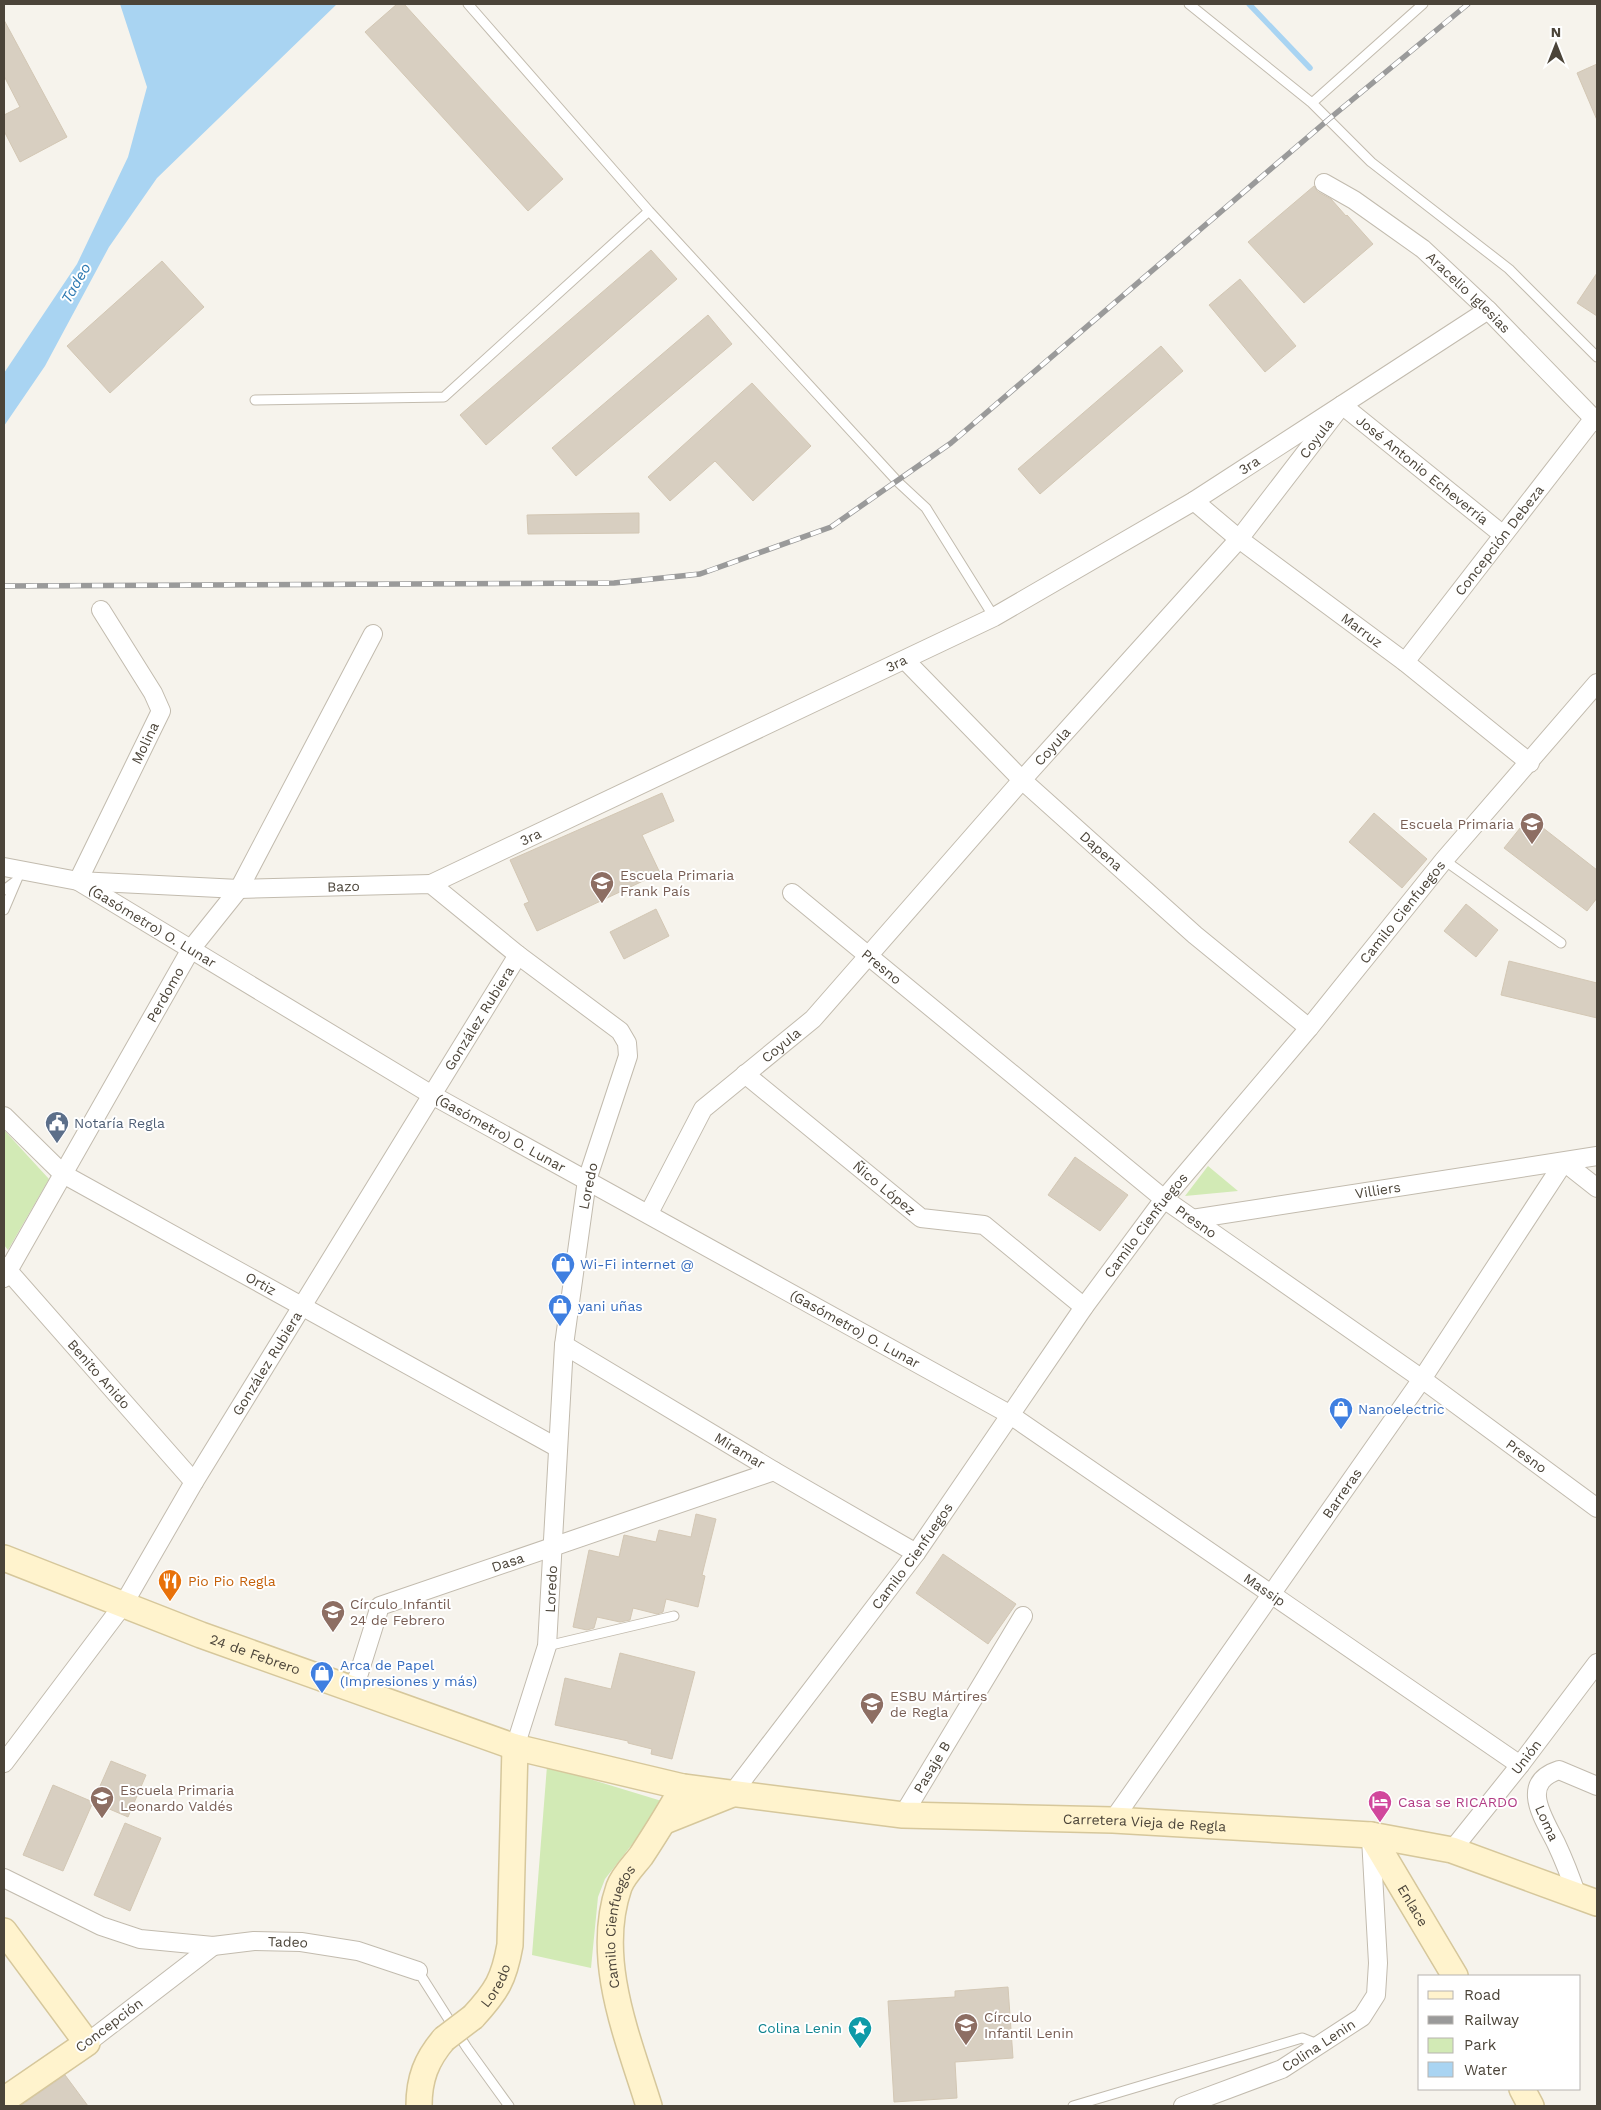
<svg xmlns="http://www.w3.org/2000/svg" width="1601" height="2110" font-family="'Work Sans',sans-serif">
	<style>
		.green { fill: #d2eab5 }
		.water { fill: #a9d4f2 }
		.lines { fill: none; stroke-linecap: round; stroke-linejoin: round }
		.stream { stroke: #a9d4f2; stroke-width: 5.5 }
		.building { fill: #d8cfc1; stroke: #d3c7b4 }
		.lane-casing { stroke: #c2bbae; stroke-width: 11 }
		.street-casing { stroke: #c2bbae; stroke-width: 20 }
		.secondary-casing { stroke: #d6c79b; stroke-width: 28 }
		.lane { stroke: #fff; stroke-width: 9 }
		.street { stroke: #fff; stroke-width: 18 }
		.secondary { stroke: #fff3cd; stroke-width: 25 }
		.rail-casing { stroke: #9a9a9a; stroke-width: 5.5 }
		.rail { stroke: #fff; stroke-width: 4; stroke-dasharray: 11; stroke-linecap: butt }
		.secondary-bridge-casing { stroke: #d6c79b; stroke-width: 28; stroke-linecap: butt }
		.secondary-bridge { stroke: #fff3cd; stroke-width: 25 }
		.labels { text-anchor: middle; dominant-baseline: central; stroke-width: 4; stroke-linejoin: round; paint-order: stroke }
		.street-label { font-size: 14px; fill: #4b4439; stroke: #fff }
		.education-label { font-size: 14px; fill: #785e54; stroke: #fff; text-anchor: start }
		.service-label { font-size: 14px; fill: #4e5e75; stroke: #fff; text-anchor: start }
		.shop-label { font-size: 14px; fill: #366cbe; stroke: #fff; text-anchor: start }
		.food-label { font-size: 14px; fill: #c56008; stroke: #fff; text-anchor: start }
		.hotel-label { font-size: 14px; fill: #b23c85; stroke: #fff; text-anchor: start }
		.culture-label { font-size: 14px; fill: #0d838f; stroke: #fff; text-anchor: end }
		.water-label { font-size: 15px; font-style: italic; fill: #2e7ab2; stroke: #fff }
	</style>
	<rect width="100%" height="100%" fill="#f6f3ec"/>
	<path class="green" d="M4,1130L49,1179L8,1250L4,1245Z
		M1208,1166L1238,1191L1185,1196Z
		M547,1766L665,1802L605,1879L598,1897L591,1968L532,1955Z"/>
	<path class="water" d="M120,4H337L157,178L109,247L45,366L4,426V373L77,264L128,157L147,87Z"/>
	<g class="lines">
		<path class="stream" d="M1249,4L1310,68"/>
	</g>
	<path class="building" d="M397,4H404L563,179L528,211L365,32Z
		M4,20L67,137L20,162L4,131V115L20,107L4,76Z
		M1597,64V120L1577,73Z
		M1314,186L1318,192L1331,199L1346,216L1347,215L1373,244L1304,303L1248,242Z
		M651,250L677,279L486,445L460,415Z
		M162,261L204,307L110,393L67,346Z
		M1597,273V316L1577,303Z
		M1240,279L1296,346L1265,372L1209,305Z
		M708,315L732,344L576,476L552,448Z
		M1161,346L1183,371L1040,494L1018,469Z
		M752,383L811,446L753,501L715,461L670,501L648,477Z
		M639,513V533L528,534L527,515Z
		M662,793L674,821L642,835L660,873L537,931L524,904L529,902L510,860Z
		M1374,813L1427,859L1402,888L1349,842Z
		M1529,817L1597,870V898L1587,911L1504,848Z
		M1466,904L1498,930L1476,957L1444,931Z
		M656,909L669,936L624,959L610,932Z
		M1509,961L1597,983V1018L1501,995Z
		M1075,1157L1128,1195L1100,1231L1048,1195Z
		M696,1514L716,1519L702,1575L705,1576L698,1607L666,1599L663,1612L657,1614L633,1608L630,1620L620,1622L597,1617L594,1628L587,1630L573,1627L589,1550L619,1557L624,1535L656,1542L659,1530L691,1537Z
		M943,1554L1016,1604L988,1644L916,1593Z
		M620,1653L695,1672L672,1759L651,1754L652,1749L628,1743V1741L555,1725L565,1678L611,1689Z
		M111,1761L146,1775L128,1817L93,1802Z
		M53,1785L93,1802L63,1871L23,1855Z
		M125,1823L161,1838L130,1911L94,1895Z
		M1008,1987L1013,2058L955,2062L957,2098L894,2102L888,2001L955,1997V1991Z
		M65,2075L88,2106H20Z"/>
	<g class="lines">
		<g class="lane-casing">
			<path id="lane" d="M468,4L649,211L898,482L926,508L994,617
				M1189,4L1312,103L1371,162L1509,269L1597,357
				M1312,103L1423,4
				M255,400L444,397L649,211
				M1444,860L1561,943
				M4,890L16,881
				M4,910L21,870
				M547,1646L674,1616
				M418,1971L467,2048L509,2106
				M1073,2106L1302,2038L1320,2045"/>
		</g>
		<g class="street-casing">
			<g id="street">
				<path id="s1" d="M1324,183L1354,200L1423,249L1488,310L1597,422"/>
				<path id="s2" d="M1194,501L1239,539L1405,662L1530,763"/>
				<path id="s3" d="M101,610L153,693L161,711L78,881L432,1095L1009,1414L1520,1765"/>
				<path id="s4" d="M905,660L1022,780L1195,935L1309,1028"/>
				<path id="s5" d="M1405,662L1594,418"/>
				<path id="s6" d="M4,867L78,881L239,889L431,884L518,955L620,1031L627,1043L628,1056L587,1180L564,1345L547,1646L515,1747"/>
				<path id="s7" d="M431,884L994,617L1194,501L1342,405L1502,534"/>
				<path id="s8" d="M792,893L1164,1199L1422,1379L1597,1508"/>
				<path id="s9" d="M745,1074L921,1218L984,1225L1084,1307"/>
				<path id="s10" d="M4,1116L63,1174L558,1448"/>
				<path d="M1564,1162L1597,1188"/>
				<path id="s11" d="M649,1213L703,1109L813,1019L1022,780L1239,539L1342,405L1488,310"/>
				<path id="s12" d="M1192,1219L1597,1156"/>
				<path id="s13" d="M4,1266L194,1482"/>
				<path id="s14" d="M4,1278L191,949L239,889L373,634"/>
				<path id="s15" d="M564,1345L774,1471L916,1553"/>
				<path id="s16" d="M354,1689L380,1606L774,1471"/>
				<path id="s17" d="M4,1763L123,1605L194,1482L518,955"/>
				<path id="s18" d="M731,1795L916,1553L1084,1307L1164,1199L1309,1028L1444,860L1597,683"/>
				<path id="s19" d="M903,1815L1023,1616"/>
				<path id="s20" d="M1113,1820L1422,1379L1564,1162"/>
				<path id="s21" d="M1452,1850L1520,1765L1597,1663"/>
				<path id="s22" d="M4,1878L101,1926L140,1939L213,1946L254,1941L301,1942L358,1951L418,1971"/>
				<path d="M1577,1896C1571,1878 1564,1860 1556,1843C1543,1817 1519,1783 1559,1770L1597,1786"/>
				<path d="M87,2043L213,1946"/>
				<path id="s23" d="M1183,2106L1282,2069L1362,2017L1376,1995L1378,1963L1371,1838"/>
			</g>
		</g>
		<g class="secondary-casing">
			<g id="secondary">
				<path id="s24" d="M4,1558L201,1635L515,1747L683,1787L903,1815L1113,1820L1371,1835L1452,1850L1597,1903"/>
				<path d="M665,1821L730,1795"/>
				<path id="s25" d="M1371,1835L1455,1976"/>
				<path d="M4,1931L87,2043L4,2100"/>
				<path id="s26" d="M473,2017C497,1991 504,1979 510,1945L515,1747"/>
				<path d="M1522,2089L1531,2106"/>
				<path d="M419,2106C419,2079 426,2060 444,2039"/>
				<path id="s27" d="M649,2106C628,2038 594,1959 619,1887C623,1876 634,1865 641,1856C656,1833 670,1811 683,1787"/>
			</g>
		</g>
		<use href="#lane" class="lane"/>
		<use href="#street" class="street"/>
		<use href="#secondary" class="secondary"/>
		<g class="rail-casing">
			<path id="rail" d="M4,586L614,583L700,574L831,527L951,443L1329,119L1468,4"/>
		</g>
		<use href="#rail" class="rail"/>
		<g class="secondary-bridge-casing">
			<path id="secondary-bridge" d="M444,2039L473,2017"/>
		</g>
		<use href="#secondary-bridge" class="secondary-bridge"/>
	</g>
	<defs>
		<g id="school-pin" transform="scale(1.25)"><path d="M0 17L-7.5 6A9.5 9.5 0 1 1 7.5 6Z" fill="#8d6e63" stroke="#fff"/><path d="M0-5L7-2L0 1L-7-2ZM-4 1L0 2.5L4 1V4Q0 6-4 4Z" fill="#fff"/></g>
		<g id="civic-pin" transform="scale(1.25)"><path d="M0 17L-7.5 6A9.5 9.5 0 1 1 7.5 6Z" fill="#5c6f8a" stroke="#fff"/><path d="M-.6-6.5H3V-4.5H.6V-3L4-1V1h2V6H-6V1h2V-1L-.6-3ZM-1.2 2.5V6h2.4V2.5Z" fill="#fff"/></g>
		<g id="shop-pin" transform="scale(1.25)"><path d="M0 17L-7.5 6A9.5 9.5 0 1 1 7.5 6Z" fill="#3f7fe0" stroke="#fff"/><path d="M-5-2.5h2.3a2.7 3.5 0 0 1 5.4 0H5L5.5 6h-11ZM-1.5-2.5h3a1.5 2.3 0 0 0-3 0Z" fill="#fff"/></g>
		<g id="restaurant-pin" transform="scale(1.25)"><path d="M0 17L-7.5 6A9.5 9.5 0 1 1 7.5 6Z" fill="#e8710a" stroke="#fff"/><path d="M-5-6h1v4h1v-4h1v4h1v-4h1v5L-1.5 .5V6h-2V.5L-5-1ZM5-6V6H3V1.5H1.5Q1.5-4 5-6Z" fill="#fff"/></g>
		<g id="hotel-pin" transform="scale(1.25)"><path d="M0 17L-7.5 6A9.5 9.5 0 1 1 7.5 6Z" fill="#d1479c" stroke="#fff"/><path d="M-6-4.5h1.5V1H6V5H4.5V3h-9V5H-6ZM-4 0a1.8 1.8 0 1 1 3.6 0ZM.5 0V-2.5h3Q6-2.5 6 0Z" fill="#fff"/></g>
		<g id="sight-pin" transform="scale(1.25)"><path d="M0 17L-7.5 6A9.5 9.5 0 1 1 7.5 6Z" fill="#0f9aa8" stroke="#fff"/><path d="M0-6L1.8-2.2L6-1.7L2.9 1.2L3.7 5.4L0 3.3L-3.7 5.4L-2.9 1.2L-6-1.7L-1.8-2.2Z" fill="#fff"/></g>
	</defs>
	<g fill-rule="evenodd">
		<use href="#school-pin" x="1532" y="824"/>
		<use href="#school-pin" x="602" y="883"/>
		<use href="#civic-pin" x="57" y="1123"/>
		<use href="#shop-pin" x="563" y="1264"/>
		<use href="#shop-pin" x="560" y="1306"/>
		<use href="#shop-pin" x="1341" y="1409"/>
		<use href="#restaurant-pin" x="170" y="1581"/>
		<use href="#school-pin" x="333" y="1612"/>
		<use href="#shop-pin" x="322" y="1673"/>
		<use href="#school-pin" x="872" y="1704"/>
		<use href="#school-pin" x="102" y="1798"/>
		<use href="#hotel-pin" x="1380" y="1802"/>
		<use href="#school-pin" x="966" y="2025"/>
		<use href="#sight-pin" x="860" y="2028"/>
	</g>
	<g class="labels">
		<g class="street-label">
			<text stroke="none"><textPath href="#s1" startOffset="182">Aracelio Iglesias</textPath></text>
			<text stroke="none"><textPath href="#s11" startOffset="1028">Coyula</textPath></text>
			<text stroke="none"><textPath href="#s7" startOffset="920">3ra</textPath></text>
			<text stroke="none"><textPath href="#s7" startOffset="1134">José Antonio Echeverría</textPath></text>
			<text stroke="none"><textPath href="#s5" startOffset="154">Concepción Debeza</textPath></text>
			<text stroke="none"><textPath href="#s2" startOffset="212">Marruz</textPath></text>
			<text stroke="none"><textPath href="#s7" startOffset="515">3ra</textPath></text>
			<text transform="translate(145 743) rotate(-64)">Molina</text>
			<text stroke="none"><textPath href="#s11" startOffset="622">Coyula</textPath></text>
			<text stroke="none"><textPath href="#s7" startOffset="110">3ra</textPath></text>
			<text stroke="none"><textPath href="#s4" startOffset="274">Dapena</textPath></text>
			<text stroke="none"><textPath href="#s6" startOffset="341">Bazo</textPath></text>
			<text stroke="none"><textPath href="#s18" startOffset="1110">Camilo Cienfuegos</textPath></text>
			<text stroke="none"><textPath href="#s3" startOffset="394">(Gasómetro) O. Lunar</textPath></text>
			<text stroke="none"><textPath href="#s8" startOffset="116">Presno</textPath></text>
			<text stroke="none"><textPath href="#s14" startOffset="326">Perdomo</textPath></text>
			<text stroke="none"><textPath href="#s17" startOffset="884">González Rubiera</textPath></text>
			<text stroke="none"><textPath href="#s11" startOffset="218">Coyula</textPath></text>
			<text stroke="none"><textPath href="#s3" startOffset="799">(Gasómetro) O. Lunar</textPath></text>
			<text transform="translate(588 1186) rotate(-78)">Loredo</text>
			<text stroke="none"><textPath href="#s9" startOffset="180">Ñico López</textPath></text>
			<text stroke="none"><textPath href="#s12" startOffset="188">Villiers</textPath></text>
			<text stroke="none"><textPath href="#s8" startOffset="521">Presno</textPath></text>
			<text stroke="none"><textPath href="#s18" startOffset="705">Camilo Cienfuegos</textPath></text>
			<text stroke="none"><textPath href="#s10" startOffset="309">Ortiz</textPath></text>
			<text stroke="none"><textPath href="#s3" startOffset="1204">(Gasómetro) O. Lunar</textPath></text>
			<text stroke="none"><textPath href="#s17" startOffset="479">González Rubiera</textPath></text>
			<text stroke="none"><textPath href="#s13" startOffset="144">Benito Anido</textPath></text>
			<text stroke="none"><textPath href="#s15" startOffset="205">Miramar</textPath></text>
			<text stroke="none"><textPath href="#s8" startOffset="926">Presno</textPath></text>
			<text stroke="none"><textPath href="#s20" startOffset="399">Barreras</textPath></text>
			<text stroke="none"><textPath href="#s18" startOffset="300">Camilo Cienfuegos</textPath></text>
			<text stroke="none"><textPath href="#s16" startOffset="222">Dasa</textPath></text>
			<text transform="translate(551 1589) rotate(-87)">Loredo</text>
			<text stroke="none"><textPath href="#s3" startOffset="1690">Massip</textPath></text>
			<text stroke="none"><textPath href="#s24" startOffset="269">24 de Febrero</textPath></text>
			<text stroke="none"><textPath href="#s21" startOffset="119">Unión</textPath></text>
			<text stroke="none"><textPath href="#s19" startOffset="56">Pasaje B</textPath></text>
			<text stroke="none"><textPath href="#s24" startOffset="1181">Carretera Vieja de Regla</textPath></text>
			<text transform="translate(1547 1823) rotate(66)">Loma</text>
			<text stroke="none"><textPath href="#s25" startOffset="82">Enlace</textPath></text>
			<text stroke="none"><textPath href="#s27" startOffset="186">Camilo Cienfuegos</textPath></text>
			<text stroke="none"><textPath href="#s22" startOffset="298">Tadeo</textPath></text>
			<text stroke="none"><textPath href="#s26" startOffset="39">Loredo</textPath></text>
			<text transform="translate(109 2025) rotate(-37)">Concepción</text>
			<text stroke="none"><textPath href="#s23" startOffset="149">Colina Lenin</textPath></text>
		</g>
		<g class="education-label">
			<text x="1514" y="824" text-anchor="end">Escuela Primaria</text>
			<text x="620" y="875">Escuela Primaria<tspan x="620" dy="16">Frank País</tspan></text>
			<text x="350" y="1604">Círculo Infantil<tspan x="350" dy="16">24 de Febrero</tspan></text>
			<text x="890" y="1696">ESBU Mártires<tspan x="890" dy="16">de Regla</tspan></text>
			<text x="120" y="1790">Escuela Primaria<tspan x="120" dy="16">Leonardo Valdés</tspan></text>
			<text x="984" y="2017">Círculo<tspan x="984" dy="16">Infantil Lenin</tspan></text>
		</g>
		<g class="service-label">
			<text x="74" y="1123">Notaría Regla</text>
		</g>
		<g class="shop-label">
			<text x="580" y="1264">Wi-Fi internet @</text>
			<text x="578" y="1306">yani uñas</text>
			<text x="1358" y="1409">Nanoelectric</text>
			<text x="340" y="1665">Arca de Papel<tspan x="340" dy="16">(Impresiones y más)</tspan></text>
		</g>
		<g class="food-label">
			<text x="188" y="1581">Pio Pio Regla</text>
		</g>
		<g class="hotel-label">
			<text x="1398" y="1802">Casa se RICARDO</text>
		</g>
		<g class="culture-label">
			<text x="842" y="2028">Colina Lenin</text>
		</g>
		<g class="water-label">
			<text transform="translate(76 283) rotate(-60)">Tadeo</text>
		</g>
	</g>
	<rect width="1601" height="2110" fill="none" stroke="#4b4439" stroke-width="10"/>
	<rect x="1418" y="1975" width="162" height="115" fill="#ffffff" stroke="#b7b4b0"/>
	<rect x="1428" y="1991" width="25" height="8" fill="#fff3cd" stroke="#b7b4b0"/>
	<text x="1464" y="2000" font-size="15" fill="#4b4439">Road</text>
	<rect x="1428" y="2016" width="25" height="8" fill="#9a9a9a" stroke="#b7b4b0"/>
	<text x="1464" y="2025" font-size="15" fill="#4b4439">Railway</text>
	<rect x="1428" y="2038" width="25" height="15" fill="#d2eab5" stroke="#b7b4b0"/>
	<text x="1464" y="2050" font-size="15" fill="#4b4439">Park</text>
	<rect x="1428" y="2062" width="25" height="15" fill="#a9d4f2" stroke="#b7b4b0"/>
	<text x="1464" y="2075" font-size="15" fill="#4b4439">Water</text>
	<g transform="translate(1556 45)" stroke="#ffffff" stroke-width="4" paint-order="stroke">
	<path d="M0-4L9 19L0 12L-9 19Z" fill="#4b4439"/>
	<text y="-8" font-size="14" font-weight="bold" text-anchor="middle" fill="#4b4439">N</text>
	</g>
</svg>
